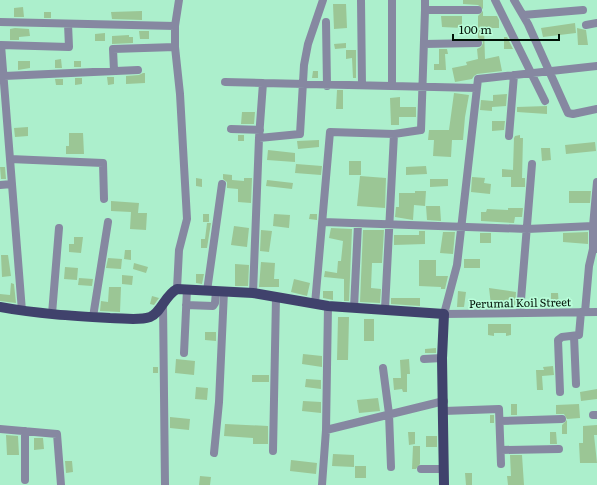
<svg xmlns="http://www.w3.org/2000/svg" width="597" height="485" font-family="Literata,serif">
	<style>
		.building { fill: #9bc695 }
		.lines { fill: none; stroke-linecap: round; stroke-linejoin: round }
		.minor { stroke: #8688a1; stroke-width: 8 }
		.major { stroke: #40426c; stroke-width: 10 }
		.labels { text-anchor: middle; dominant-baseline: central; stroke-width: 3.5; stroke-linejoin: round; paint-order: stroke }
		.street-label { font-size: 11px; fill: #001106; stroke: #b9fdd9 }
	</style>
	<rect width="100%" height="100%" fill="#acefcc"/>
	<path class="building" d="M463,0H483V9L478,5L463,4Z
		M333,4H346L347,28L334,29Z
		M23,7L24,17H14V8Z
		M142,11V20L112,19L111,12Z
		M483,11V16H497L499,20V28H484L485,59L499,56L502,71L477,74L474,76L472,79L455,82L452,68L467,65L466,62L478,59L477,49L481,47L483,43L482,40L478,38V16Z
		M44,12H51V18H44Z
		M441,16H462V28L442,27Z
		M575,23L576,33L543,37L541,28Z
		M15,28L29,29L30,36L19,37V40H10V29Z
		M577,28L586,30L588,45H578Z
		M139,31H149V39H140Z
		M105,33V41H95V34Z
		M129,35V37H133V43L112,44V36Z
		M504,37H507L513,49H504Z
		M346,43V48L335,49L334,44Z
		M439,49H447L448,54H445L446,70H434V64H439Z
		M346,50H356V78H353L352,58L346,59Z
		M61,59L62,68H55V60Z
		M18,61H30V68L18,70Z
		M74,61H81V67H74Z
		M313,71H318V78H312Z
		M143,73H145V83L126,84V76L139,75Z
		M107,77H114V84L108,85Z
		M75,78H82V84L75,85Z
		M55,79H63V85H56Z
		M337,90H343V109H336Z
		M454,93L469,95L465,117L463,140H452L451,157L433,156L434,140H428L429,130H449Z
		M507,94L506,106L492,107V111L480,110L481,100L493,101V95Z
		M400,97V107H416V117H399V125H391L390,98Z
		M547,106V114L517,112V107Z
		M242,112H255L254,124H241Z
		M492,121H505L504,130L492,131Z
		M28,127V136L15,137L14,128Z
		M69,133H83L84,154H66V146H69Z
		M238,135H244V141H238Z
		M520,135V138H523L522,178H525V187H511V177H502V169L513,170L514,138L515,136Z
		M319,140V147L298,149L297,141Z
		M595,142L596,151L566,154L565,145Z
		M541,148H550L551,160L542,161Z
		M268,150L295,153V162L267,160Z
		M349,161H361V175H349Z
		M296,164L322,166L321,175L295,173Z
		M426,166L427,174L406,175V167Z
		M0,167H5L6,179H1Z
		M223,174L232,175V180L244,181V178H252L251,203L238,202V189L227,188V182L223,179Z
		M360,176L386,178L385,208L357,206Z
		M472,177L485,178L484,183L491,184L490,194L471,192Z
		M196,178L202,179V187L196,186Z
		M430,179H448V186L430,187Z
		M267,180L293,183L292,189L266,186Z
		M415,191H426L425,206L414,205L413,220L395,217L396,207H399V193H415Z
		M569,191H591L590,203H569Z
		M111,201L139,203L138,213H147L146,230L130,229L131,212L111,211Z
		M426,206H440L441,221L427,220Z
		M508,208H523L522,217H515L514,223L481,221V212H486L487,209L508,210Z
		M203,214H209V222H203Z
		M274,214L290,215L289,228L273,226Z
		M310,214H317V220L309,219Z
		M207,223H211L207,248H201V239H205Z
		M234,226L249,228L247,247L231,245Z
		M331,228L352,229L349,301H344V279L324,277L325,271L337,273L338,261H341L343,241L329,238Z
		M261,230L272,231L269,252L260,251Z
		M363,230H384L382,263H372L371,288L381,289L380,303L360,302Z
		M419,231H425V244L394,245V235H419Z
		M443,232H455L453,254L440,253Z
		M588,232V244L563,242V233Z
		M480,233H491V243H480Z
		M74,237H83L81,253L69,252V244H74Z
		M125,250H131V260L124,259Z
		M1,255H8L11,276L2,277Z
		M108,258L122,259L121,269L106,268Z
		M464,259H480V268H464Z
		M419,260H436V276H448L445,289H441V287L419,286Z
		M261,262L275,263L274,279H279V287H259Z
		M134,263L148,267L146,273L133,269Z
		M235,264L249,265L248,286H235Z
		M65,267L78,268L77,280L64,279Z
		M196,274H204L202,284L196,283Z
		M122,275L133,276L132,285L122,284Z
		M79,278L93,279L92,286L78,285Z
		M294,279L310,283L307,296L291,292Z
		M11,283L14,284L16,303L0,301V294L10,295Z
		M109,287H121L120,312L100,311L101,301L108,302Z
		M489,288L516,292L515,308L491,305Z
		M323,291H333V300L323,298Z
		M458,291L466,292L464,307H457Z
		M551,293H558L559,307H551Z
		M152,296L159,298L154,305L150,304Z
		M391,298H420V306L391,304Z
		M338,317H349L348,360H337Z
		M364,319H374V341H364Z
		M488,324H511V335L506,336V333H494V336L488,335Z
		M205,332H216V341L205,340Z
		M436,348V353H425V349Z
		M303,354L322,356V367L302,364Z
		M176,359L195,361L194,375L175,373Z
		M409,359L410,374H407V392H403L402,389L394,390L393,378H401L400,360Z
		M553,366L554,375L542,376L543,390H537L536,370H544L543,367Z
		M153,367H158V373H153Z
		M252,375H269V382H252Z
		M306,379L321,380V389L305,387Z
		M196,387L208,388L207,400L195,399Z
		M597,389V399L581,401L580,392Z
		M378,398L380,411L359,413L357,400Z
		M303,401L321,402V413L302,411Z
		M511,404H517V415H511Z
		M579,404L580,418L567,419L564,414H556V405Z
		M490,415H494V423H490Z
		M170,417L190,419L189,430L170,428Z
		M567,420V434H562V425Z
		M225,424L268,426V444H253V438L224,436Z
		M597,425V435H594L597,463H580L579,443H583V426Z
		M408,432H415V444L409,445Z
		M550,432H556L557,444H550Z
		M6,435L18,436L19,455H7Z
		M426,436H437V447H426Z
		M34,438H43L44,449L34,450Z
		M413,446H420V464L416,469H412Z
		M333,454L354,455V467L332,466Z
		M510,455H522L524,485H508L507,476H511Z
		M291,460L317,463L316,474L290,471Z
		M65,461H72L73,472L66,473Z
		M355,466H366V478H355Z
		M465,473H472V485H466Z
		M200,476L211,477L210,485H199Z"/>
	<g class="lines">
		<path class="minor" d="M361,0L362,85
			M495,0L545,101
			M514,0L528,24L568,113L573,114L597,109
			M425,10V0
			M523,15L583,10
			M0,22L175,26
			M326,22L327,86
			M586,25L597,23
			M424,44L478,43
			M597,66L478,79L457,265L444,314L597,312
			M114,71L113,49L175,47
			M4,76L138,70
			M225,82L263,83
			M392,85V0
			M231,129L260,130
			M509,136L514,75
			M259,138L300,134L304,65L308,44L323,0
			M10,159L103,163L104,199
			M0,185L12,184
			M323,222L527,229L593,226L597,182
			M593,249V226
			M177,289L179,250L187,219L180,94L175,47V26L179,0
			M207,291L222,184
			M253,293L259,138L263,83L477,88
			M163,303L165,485
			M315,304L330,132L394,134L421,130L425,10H478
			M186,305L213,306L215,303L216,291
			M354,308L358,224
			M385,309L394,134
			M22,311L1,45L69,47L68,24
			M520,312L532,164
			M585,312L589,266L593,249H597
			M52,314L59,228
			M93,317L108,222
			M574,336L576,384
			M184,353L187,289
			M424,359L442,358
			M383,368L389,414L391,467
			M560,392L558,340L562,337L579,335L581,312
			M444,411L499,409L501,464
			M593,415H597
			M500,421L562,419
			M0,429L57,434L61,485
			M326,430L328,306
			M501,450L559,449
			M273,451L276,297
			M214,453L219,402L224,291
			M421,469H444
			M25,480V431
			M322,485L326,430L444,401"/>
		<path class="major" d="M0,307C37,314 73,316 110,318C123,318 138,321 150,317C161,313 165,295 177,289L253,293L328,306L444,314L442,358L444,485"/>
	</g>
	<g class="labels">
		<g class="street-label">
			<text transform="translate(520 302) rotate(-1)">Perumal Koil Street</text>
		</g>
	</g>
	<path d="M453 34v6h106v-6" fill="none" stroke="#001106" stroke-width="2"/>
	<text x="459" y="34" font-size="12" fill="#001106" stroke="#b9fdd9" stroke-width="3" paint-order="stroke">100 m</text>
</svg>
